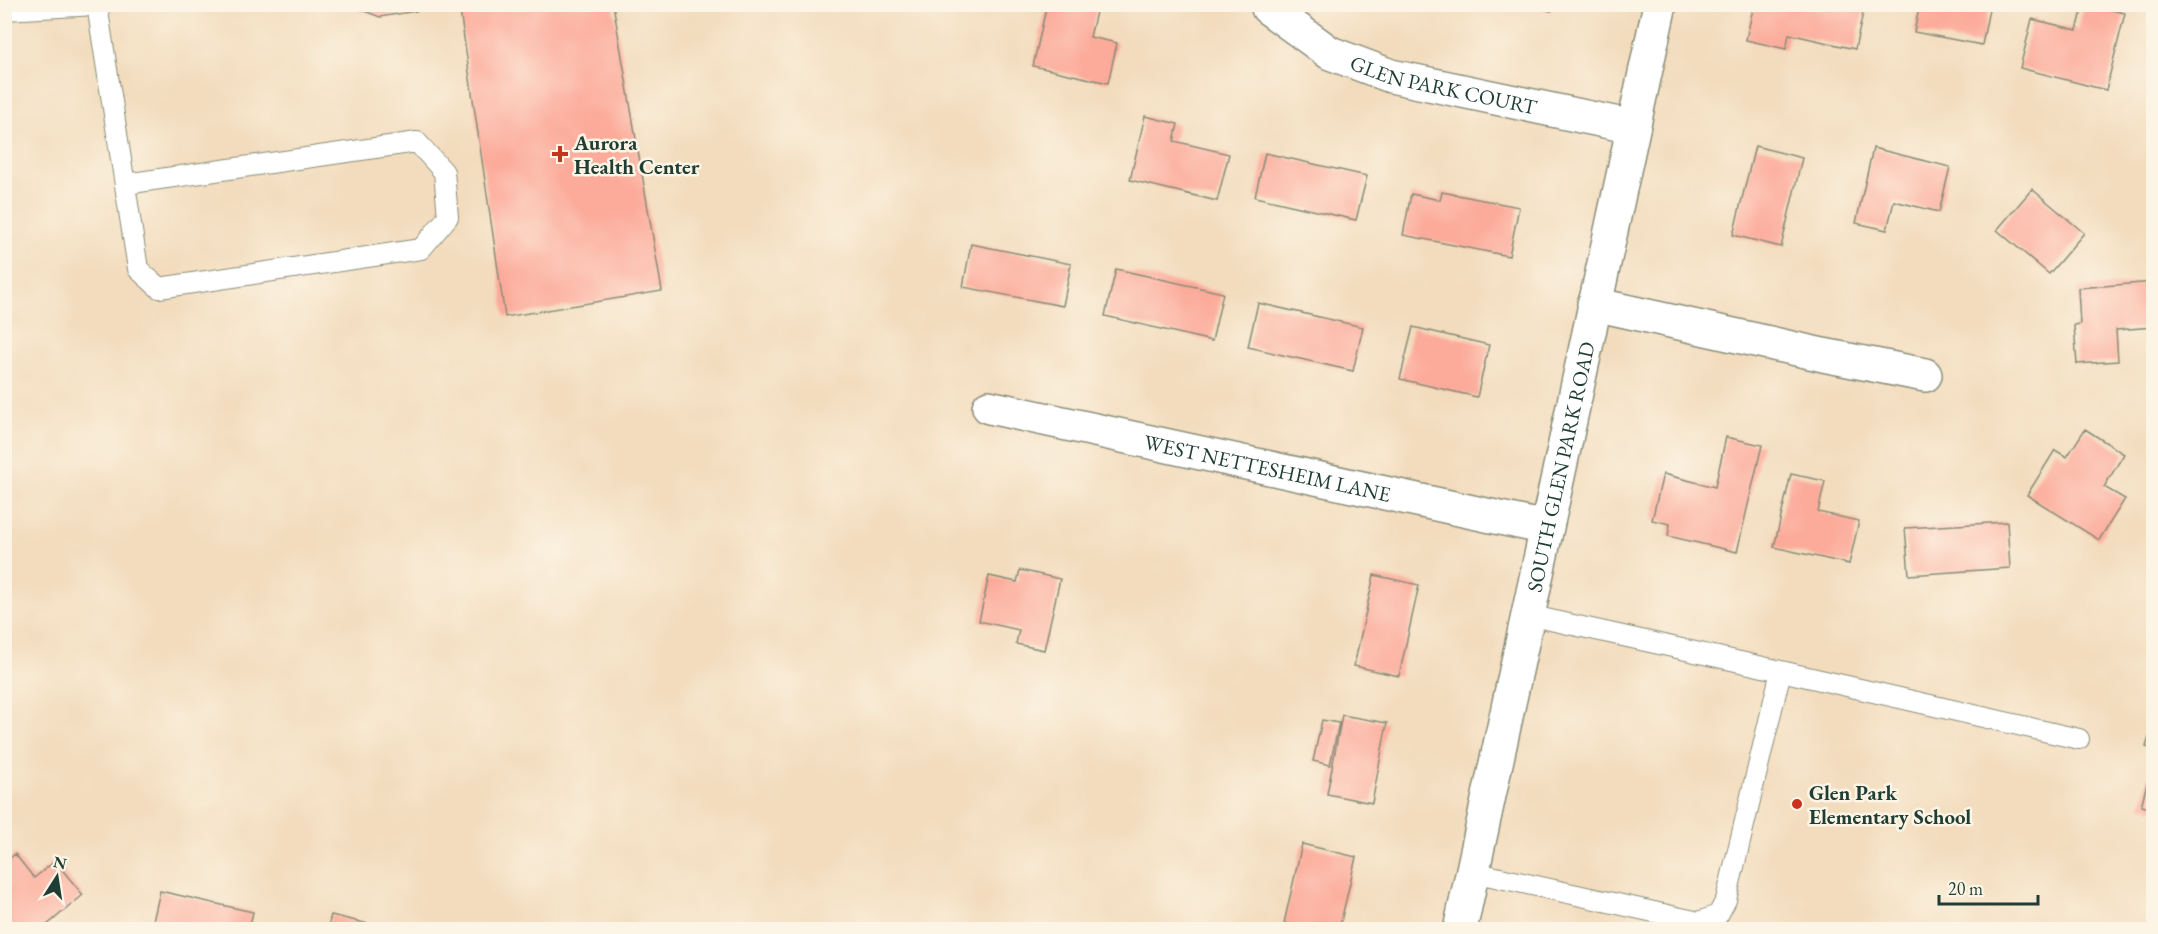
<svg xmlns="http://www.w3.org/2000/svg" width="2158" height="934" font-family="'EB Garamond',serif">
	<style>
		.building { fill: #fcaa9a }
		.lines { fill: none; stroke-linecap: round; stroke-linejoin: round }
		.lane-casing { stroke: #898c78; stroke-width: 22 }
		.street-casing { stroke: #898c78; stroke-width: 36 }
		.lane { stroke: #fff; stroke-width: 20 }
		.street { stroke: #fff; stroke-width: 33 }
		.poi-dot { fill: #c8321e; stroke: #fcf5e5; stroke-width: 2 }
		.labels { text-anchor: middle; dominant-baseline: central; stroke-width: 5; stroke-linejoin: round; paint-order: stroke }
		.street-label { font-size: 21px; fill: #1f3d34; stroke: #fcf5e5 }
		.poi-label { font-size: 21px; font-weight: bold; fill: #1f3d34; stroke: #fcf5e5; text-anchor: start }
	</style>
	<rect width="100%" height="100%" fill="#fcf5e5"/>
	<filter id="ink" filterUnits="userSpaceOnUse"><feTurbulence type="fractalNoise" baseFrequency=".0167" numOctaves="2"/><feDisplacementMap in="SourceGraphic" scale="12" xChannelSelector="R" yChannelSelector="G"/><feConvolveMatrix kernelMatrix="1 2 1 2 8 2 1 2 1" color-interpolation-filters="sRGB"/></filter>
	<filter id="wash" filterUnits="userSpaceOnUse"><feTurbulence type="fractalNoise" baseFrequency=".008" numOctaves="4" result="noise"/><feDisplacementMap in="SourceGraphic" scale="24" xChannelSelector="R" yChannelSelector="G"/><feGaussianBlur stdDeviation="1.35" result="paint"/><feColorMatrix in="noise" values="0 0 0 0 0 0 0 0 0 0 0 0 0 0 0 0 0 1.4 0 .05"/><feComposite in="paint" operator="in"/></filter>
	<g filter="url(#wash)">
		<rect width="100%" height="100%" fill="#f3dcbd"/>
		<g id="blocks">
			<path class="building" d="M458,4L380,17L349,5V4Z
				M459,4H613L662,291L505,317Z
				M1047,4H1098L1090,37L1117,43L1108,83L1033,66Z
				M1527,4H1553L1551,11Z
				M1754,4H1865L1855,49L1789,34L1786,49L1746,40Z
				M1905,4H1990L1982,45L1914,32L1919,8Z
				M2084,4L2125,13L2106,90L2020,68L2032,19L2077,30Z
				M1145,116L1178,124L1174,141L1229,154L1217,201L1130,180Z
				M1755,146L1802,158L1781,247L1733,235Z
				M1873,148L1950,167L1939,212L1894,201L1887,230L1856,223Z
				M1265,153L1367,176L1356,220L1255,197Z
				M2032,189L2084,233L2049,274L1997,230Z
				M1442,192L1519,207L1509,256L1403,235L1411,194L1440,200Z
				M971,244L1071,264L1063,306L963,287Z
				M1116,269L1223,293L1212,341L1105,316Z
				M2154,282V327L2116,330L2118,361L2077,364L2074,325L2080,324L2078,288Z
				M1258,303L1363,327L1353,371L1248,347Z
				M1413,327L1489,345L1477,397L1400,379Z
				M2085,429L2124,454L2104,487L2125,499L2099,540L2027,495L2055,450L2067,457Z
				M1726,437L1762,445L1737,552L1668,536L1670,524L1652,520L1663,474L1715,487Z
				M1791,474L1825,481L1818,512L1859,521L1849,564L1774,547Z
				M2007,522L2010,568L1909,575L1905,528Z
				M1020,570L1060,579L1044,650L1016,644L1019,630L979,621L989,576L1017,582Z
				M1374,575L1419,585L1399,676L1354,666Z
				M1342,715L1387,723L1372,803L1327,794Z
				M1322,720L1339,723L1330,765L1313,761Z
				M2153,724H2154V749L2146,747Z
				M2153,761H2154V809L2141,806Z
				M1302,844L1356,857L1339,930H1312L1284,923Z
				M15,854L34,878L55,861L83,895L41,930H4V863Z
				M160,891L253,912L249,930H151Z
				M331,915L377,926L376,930H327Z"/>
		</g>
	</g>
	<g filter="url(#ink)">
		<use href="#blocks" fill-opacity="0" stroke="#898c78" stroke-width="1.5"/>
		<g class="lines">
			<g class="lane-casing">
				<path id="lane" d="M4,10L97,5L138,269L159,288L421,249L448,217L444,172L417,142L125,184
					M1781,671L2079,739
					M1473,872L1699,922L1718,915L1726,900L1781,671L1528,615"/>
			</g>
			<g class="street-casing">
				<g id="street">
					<path id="s1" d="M1268,8L1330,53L1391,76L1633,127"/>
					<path d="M1594,304L1823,355L1925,375"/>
					<path id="s2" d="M989,407L1546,528"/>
					<path id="s3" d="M1460,930L1660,4"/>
				</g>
			</g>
			<use href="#lane" class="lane"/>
			<use href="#street" class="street"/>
		</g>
	</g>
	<g class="poi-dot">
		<path d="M557 145h6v6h6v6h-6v6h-6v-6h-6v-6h6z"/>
		<circle cx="1797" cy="804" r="6"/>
	</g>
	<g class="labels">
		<g class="street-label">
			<text stroke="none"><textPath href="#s1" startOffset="195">GLEN PARK COURT</textPath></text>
			<text stroke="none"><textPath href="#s3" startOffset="474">SOUTH GLEN PARK ROAD</textPath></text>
			<text stroke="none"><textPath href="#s2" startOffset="285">WEST NETTESHEIM LANE</textPath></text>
		</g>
		<g class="poi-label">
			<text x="574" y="142">Aurora<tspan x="574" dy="24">Health Center</tspan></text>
			<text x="1809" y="792">Glen Park<tspan x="1809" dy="24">Elementary School</tspan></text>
		</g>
	</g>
	<rect width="2158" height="934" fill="none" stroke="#fcf5e5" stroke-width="24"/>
	<g transform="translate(57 877) rotate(12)" stroke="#fcf5e5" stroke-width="4.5" paint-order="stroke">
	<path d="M0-4.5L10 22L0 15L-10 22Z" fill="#1f3d34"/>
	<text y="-9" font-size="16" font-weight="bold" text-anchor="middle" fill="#1f3d34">N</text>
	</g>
	<path d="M1939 895v9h99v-9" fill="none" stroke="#1f3d34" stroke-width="3"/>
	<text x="1948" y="895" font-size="18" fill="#1f3d34" stroke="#fcf5e5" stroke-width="4.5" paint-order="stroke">20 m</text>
</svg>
